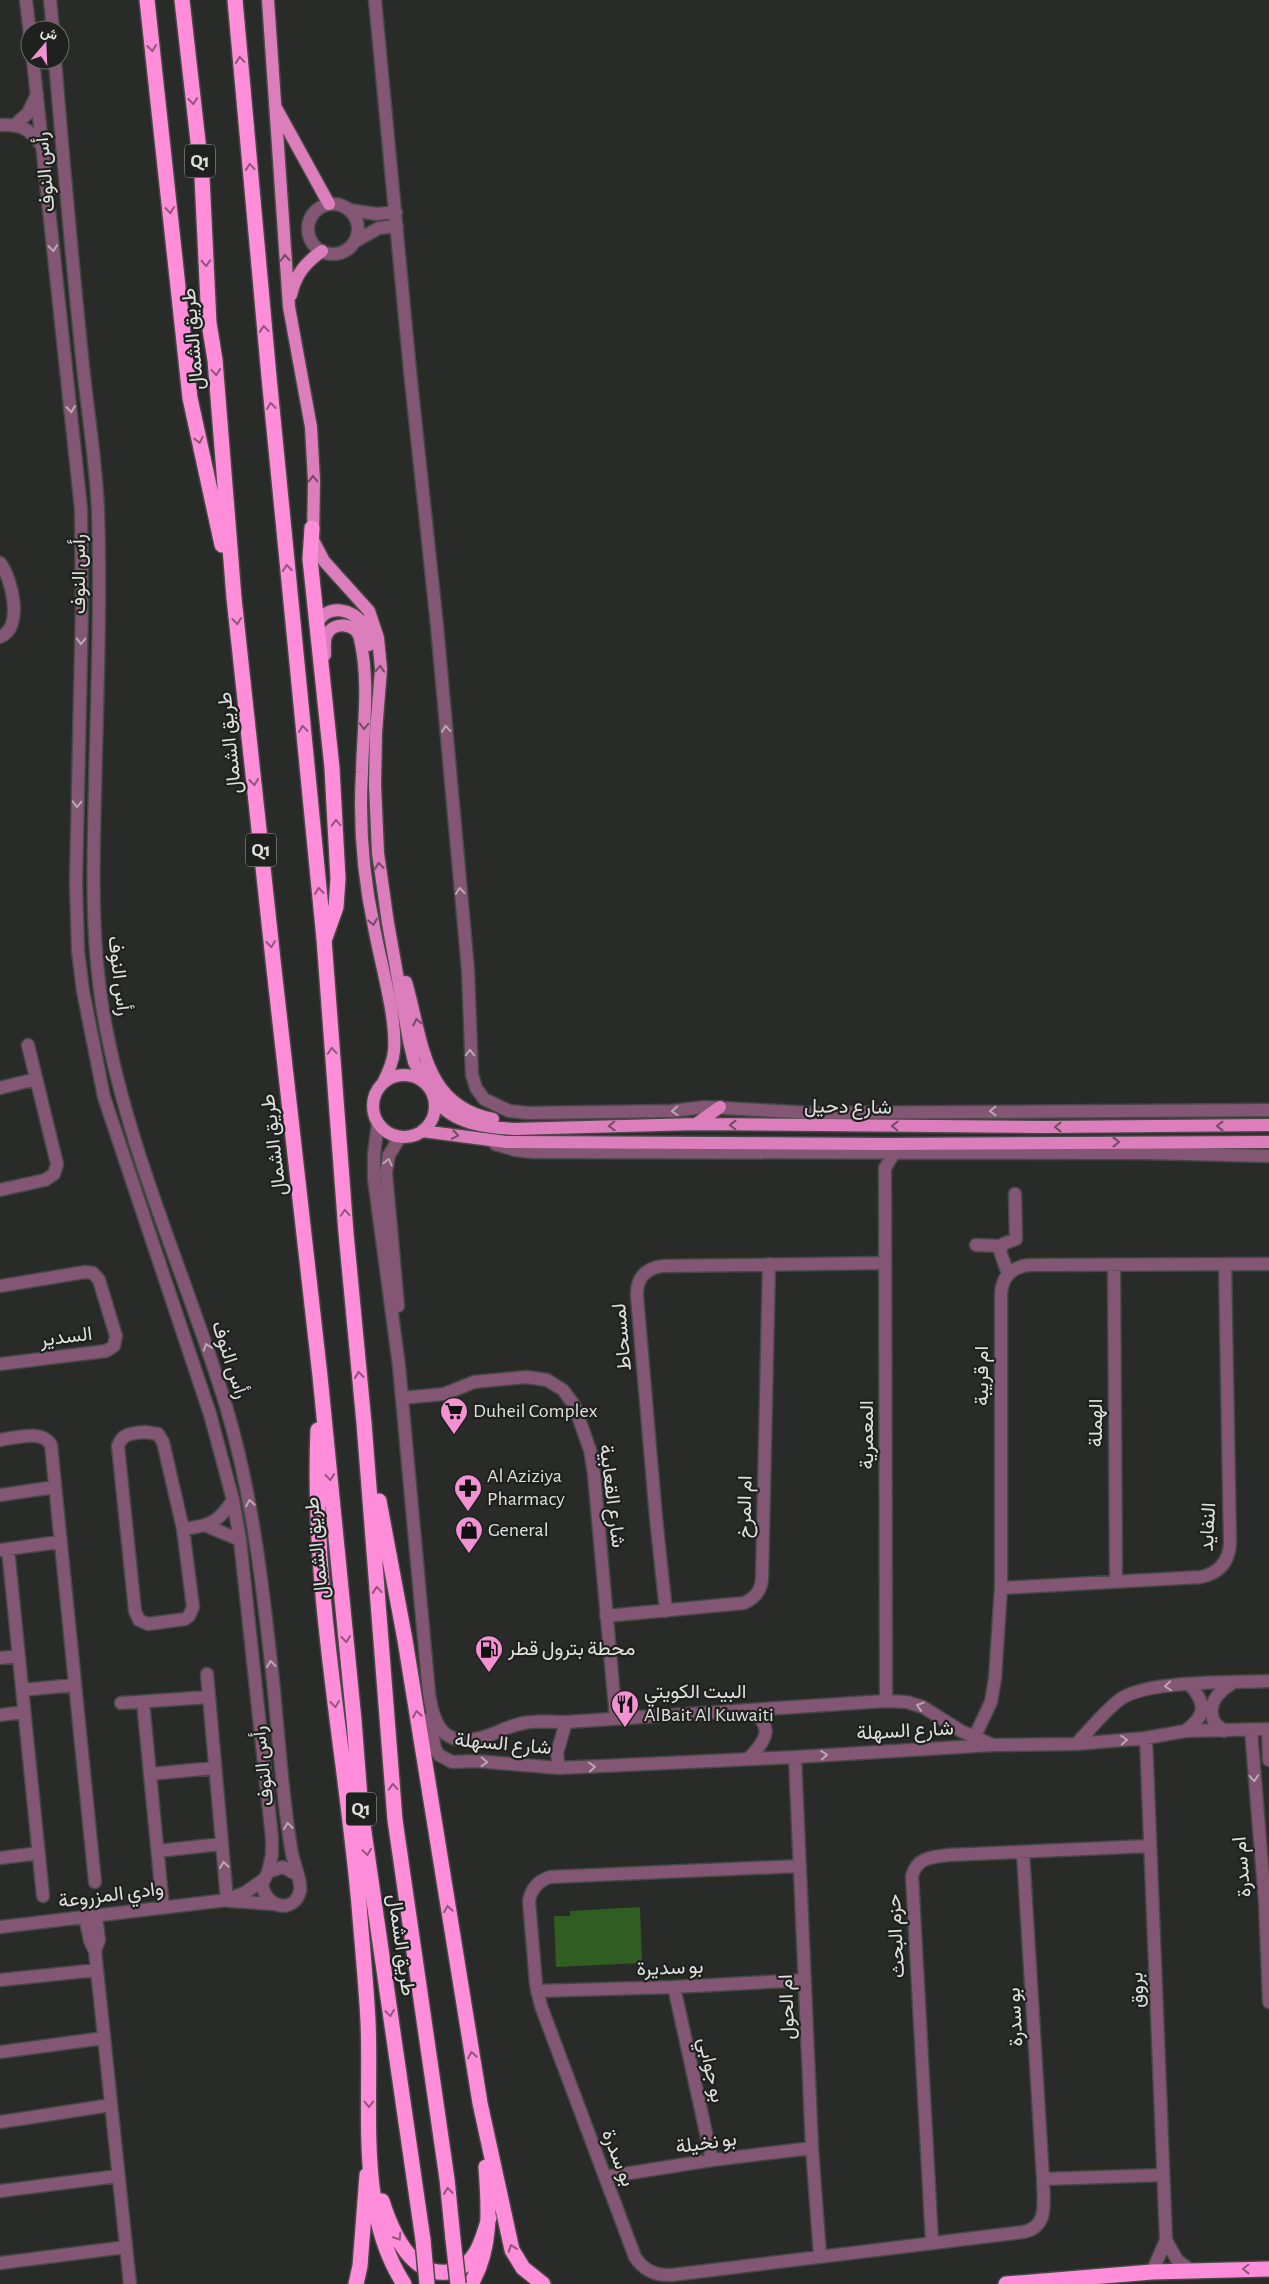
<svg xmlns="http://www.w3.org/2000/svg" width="1269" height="2284" font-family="'Alegreya Sans',Vazirmatn,sans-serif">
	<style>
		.green { fill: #305d21 }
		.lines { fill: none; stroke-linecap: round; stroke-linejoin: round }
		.minor-casing { stroke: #454845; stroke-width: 15 }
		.major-casing { stroke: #454845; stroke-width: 15 }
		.highway-casing { stroke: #454845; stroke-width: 18 }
		.minor { stroke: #835673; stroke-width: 12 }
		.major { stroke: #dc7ebc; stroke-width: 12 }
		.highway { stroke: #ff8dd9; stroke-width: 15 }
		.highway-bridge-casing { stroke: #454845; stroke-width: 18; stroke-linecap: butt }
		.highway-bridge { stroke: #ff8dd9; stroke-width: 15 }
		.oneway { stroke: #8f577c }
		.oneway2 { stroke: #baa9b3 }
		.oneway3 { stroke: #744b65 }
		.labels { text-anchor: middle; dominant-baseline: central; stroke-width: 4.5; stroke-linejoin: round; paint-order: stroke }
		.shield { fill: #1f211e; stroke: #a5a7a4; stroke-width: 1 }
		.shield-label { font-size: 19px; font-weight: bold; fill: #dee0de }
		.street-label { font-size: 20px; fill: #dee0de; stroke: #1f211e }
		.poi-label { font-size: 20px; fill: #dee0de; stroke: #1f211e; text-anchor: start }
	</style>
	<rect width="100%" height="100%" fill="#282b28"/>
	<path class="green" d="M640,1907L642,1963L556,1967L554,1916H570V1911Z"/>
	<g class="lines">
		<g class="minor-casing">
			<path id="minor" d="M26,0L30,34
				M50,0L53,30
				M375,0L410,371L437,626L468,970L472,1075L476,1088L484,1099L509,1111L528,1113L671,1111L705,1107L814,1113L1269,1110
				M33,60L81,509L82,606L76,883L78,951L83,991L104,1097L210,1414L233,1500L240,1540L272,1838V1855L268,1872
				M55,60C63,159 72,258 82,357C87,408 96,460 98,511C101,604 97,697 95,790C93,864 91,938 103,1011C126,1148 186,1275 226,1406C253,1496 263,1589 273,1681C279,1739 282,1797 292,1854C294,1863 302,1884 300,1891C294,1914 266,1909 262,1884L268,1872L283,1867L296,1874
				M16,124L28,113L37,94
				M0,125C21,124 29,128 42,146
				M308 229a25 25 0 1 1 50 0a25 25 0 1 1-50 0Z
				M349,210L377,214L396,212
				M354,242L379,228L397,226
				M0,563C12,578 24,628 0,637
				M0,1088L36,1079
				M378,1123L374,1154V1179L399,1366L429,1693C434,1730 447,1749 487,1736C499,1732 511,1725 524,1723C537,1720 553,1722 566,1722L886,1701L907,1702L923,1707L961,1731L993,1745
				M495,1144L515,1150L533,1152L1147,1153L1269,1156
				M0,1190L45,1180L54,1174L57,1164L28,1045
				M976,1245L1001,1246
				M1114,1265L1116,1582
				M1008,1274L1000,1251L1003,1244L1016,1239L1015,1194
				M0,1286L85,1272L93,1273L99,1280L116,1336L114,1346L106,1351L0,1364
				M398,1306L386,1173L389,1155L400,1137
				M402,1398L444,1394L474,1382L526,1377L547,1380L563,1390L574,1405L590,1450L594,1474L616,1719
				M145,1432L158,1434L163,1442L183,1529L193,1607L189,1616L185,1619L148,1624L139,1620L135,1611L118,1446C122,1433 133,1433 145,1432Z
				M0,1440C15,1438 42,1429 51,1445L95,1882
				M0,1495L55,1487
				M207,1526L240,1540
				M183,1529C209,1526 218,1523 233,1500
				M8,1549L43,1896
				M0,1550L59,1542
				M1001,1588L1201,1577C1219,1573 1229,1562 1230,1543L1225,1264
				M666,1611L656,1518L637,1296C636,1278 646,1268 663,1266L885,1263
				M606,1616L744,1603C755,1598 761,1591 762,1579L769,1264
				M0,1658L18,1656
				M207,1674L227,1900
				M22,1690L74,1685
				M886,1701L885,1168L894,1153
				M143,1702L163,1908
				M121,1703L209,1697
				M749,1710C775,1725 767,1740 749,1758
				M0,1715L24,1712
				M430,1718L435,1749L439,1755L452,1762L476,1761L559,1768L796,1757L993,1745L1076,1744L1146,1738L1185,1731L1269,1729
				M1268,1729L1269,1760
				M1251,1730L1265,1902L1269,2002
				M1185,1731C1206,1716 1207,1704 1190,1685
				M1224,1731L1214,1722C1206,1703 1219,1691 1234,1682
				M974,1738L991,1702L995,1678L1001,1588V1294C1002,1277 1011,1267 1029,1265L1269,1264
				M1146,1738L1166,2240L1152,2272
				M1076,1744C1088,1732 1108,1707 1122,1698C1151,1680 1232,1683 1269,1681
				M795,1757L812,2148L820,2256
				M559,1768L557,1753L566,1722
				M150,1774L214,1768
				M158,1851L221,1844
				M0,1858L39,1853
				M800,1866L550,1877C538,1881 531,1889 529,1901L536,1984L541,2006L635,2257C644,2271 656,2276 672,2275L1023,2232C1050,2227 1043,2200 1043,2179L1023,1853
				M229,1901L273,1904
				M85,1917L90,1941L95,1951L130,2284
				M0,1927L227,1900L246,1892L263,1880
				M95,1951L99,1940L96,1916
				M0,1980L97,1970
				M674,1987L712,2160
				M537,1991L674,1987L805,1980
				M0,2052L104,2038
				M0,2122L111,2105
				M605,2177L712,2160L812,2148
				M1043,2179L1163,2175
				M0,2191L118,2176
				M1166,2240L1177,2260L1190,2270
				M932,2242L912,1876C917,1857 932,1857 949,1855L1149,1846
				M0,2263L126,2247"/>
		</g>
		<g class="major-casing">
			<path id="major" d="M268,0L289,307L311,427L314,481L313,540L324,561L369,611L378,638L381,669L376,732L375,785L378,853L388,923L409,1041L414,1062L424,1082
				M275,106L329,204
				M291,295C296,274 305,263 322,251
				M317,624C326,603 354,608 364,626C367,632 368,639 369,645
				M325,655C325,649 324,642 326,636C333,620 357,623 360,639C370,683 363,728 362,772C359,824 363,876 374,927C380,961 397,1018 394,1051C393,1062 388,1073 383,1083
				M406,982C423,1039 422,1106 493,1119
				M373 1106a31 31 0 1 1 62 0a31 31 0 1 1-62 0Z
				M435,1099C453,1124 485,1127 514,1129L696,1124L1044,1127L1269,1125
				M696,1124L720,1107
				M422,1131L506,1142L884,1144L1269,1142"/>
		</g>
		<g class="highway-casing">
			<path id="highway" d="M147,0L190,398L222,545
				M182,0L202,177L209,323L215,360L234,598L274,969L320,1376L354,1720L361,1811L423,2240
				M235,0L269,377L324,939L346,1233L364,1423L395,1820L447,2179L453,2239
				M312,528L310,559L332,768L338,879L336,907L325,938
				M318,1430C311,1589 345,1747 359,1905C362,1943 366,1982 368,2021C372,2105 356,2211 404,2284
				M379,1501L405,1640L480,2103L512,2250L523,2268L543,2284
				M382,2201C391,2229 410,2276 447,2272C458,2270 469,2264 475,2254C482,2244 485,2230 489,2218
				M356,2284L360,2266L367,2175
				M471,2284C492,2248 489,2207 486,2167
				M1006,2284L1152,2272L1269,2269"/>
		</g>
		<use href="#minor" class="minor"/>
		<use href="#major" class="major"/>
		<use href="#highway" class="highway"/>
		<g class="highway-bridge-casing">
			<path id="highway-bridge" d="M453,2239L458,2284
				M423,2240L427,2284"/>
		</g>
		<use href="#highway-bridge" class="highway-bridge"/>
	</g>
	<defs><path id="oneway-chevron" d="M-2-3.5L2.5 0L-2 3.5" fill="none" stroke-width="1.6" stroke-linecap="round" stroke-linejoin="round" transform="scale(1.25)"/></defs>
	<g class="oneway">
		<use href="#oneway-chevron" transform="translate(152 48) rotate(84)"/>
		<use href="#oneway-chevron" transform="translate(240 60) rotate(-95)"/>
		<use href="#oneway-chevron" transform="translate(193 101) rotate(84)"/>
		<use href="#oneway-chevron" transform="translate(250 167) rotate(-95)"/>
		<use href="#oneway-chevron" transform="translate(170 210) rotate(84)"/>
		<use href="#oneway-chevron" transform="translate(206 263) rotate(87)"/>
		<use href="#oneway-chevron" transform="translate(264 329) rotate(-95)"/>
		<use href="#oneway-chevron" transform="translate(216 372) rotate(85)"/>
		<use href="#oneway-chevron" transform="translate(271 406) rotate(-96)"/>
		<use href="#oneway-chevron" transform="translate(199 440) rotate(78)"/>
		<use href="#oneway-chevron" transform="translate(287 568) rotate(-96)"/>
		<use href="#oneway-chevron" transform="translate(237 621) rotate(84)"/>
		<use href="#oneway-chevron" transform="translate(303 729) rotate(-96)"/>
		<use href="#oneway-chevron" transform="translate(254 782) rotate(84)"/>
		<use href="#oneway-chevron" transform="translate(336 823) rotate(-92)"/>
		<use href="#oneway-chevron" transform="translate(319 891) rotate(-96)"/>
		<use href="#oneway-chevron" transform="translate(271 944) rotate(84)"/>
		<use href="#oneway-chevron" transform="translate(332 1051) rotate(-94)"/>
		<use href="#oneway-chevron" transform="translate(345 1213) rotate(-94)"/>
		<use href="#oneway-chevron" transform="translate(359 1375) rotate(-96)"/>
		<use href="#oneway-chevron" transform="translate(330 1477) rotate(84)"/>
		<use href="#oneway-chevron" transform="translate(377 1590) rotate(-95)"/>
		<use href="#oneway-chevron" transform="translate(346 1639) rotate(84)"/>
		<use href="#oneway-chevron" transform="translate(335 1704) rotate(84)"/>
		<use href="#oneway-chevron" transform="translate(417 1714) rotate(-99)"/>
		<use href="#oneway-chevron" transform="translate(393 1787) rotate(-94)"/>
		<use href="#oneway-chevron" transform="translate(367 1852) rotate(82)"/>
		<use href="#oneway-chevron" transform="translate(448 1909) rotate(-99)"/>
		<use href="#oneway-chevron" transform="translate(390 2013) rotate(82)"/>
		<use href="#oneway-chevron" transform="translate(472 2055) rotate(-99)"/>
		<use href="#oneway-chevron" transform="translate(369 2104) rotate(89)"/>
		<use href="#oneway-chevron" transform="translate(448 2191) rotate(-96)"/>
		<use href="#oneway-chevron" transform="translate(398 2237) rotate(58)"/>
		<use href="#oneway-chevron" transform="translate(512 2248) rotate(-110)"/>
		<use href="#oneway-chevron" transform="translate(1246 2269) rotate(179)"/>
	</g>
	<g class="oneway2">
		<use href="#oneway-chevron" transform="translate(53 248) rotate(84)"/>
		<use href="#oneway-chevron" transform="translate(71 409) rotate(84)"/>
		<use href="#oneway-chevron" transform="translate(81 641) rotate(91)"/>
		<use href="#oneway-chevron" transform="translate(446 729) rotate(-95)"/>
		<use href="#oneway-chevron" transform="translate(77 804) rotate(91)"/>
		<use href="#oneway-chevron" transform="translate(460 891) rotate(-96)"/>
		<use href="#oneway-chevron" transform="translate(470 1053) rotate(-90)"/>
		<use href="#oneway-chevron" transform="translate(675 1111) rotate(177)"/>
		<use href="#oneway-chevron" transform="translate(993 1111) rotate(180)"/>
		<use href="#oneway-chevron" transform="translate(388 1162) rotate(-77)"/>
		<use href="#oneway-chevron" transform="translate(207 1347) rotate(-109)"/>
		<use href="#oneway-chevron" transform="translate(250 1503) rotate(-100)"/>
		<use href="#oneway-chevron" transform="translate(271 1664) rotate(-96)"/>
		<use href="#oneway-chevron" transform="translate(1168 1686) rotate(175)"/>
		<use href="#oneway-chevron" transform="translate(920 1706) rotate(-162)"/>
		<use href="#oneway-chevron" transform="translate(1124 1740) rotate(-5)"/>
		<use href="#oneway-chevron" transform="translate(824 1755) rotate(-4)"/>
		<use href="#oneway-chevron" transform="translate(484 1762) rotate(2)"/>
		<use href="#oneway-chevron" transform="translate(592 1767) rotate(-4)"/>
		<use href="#oneway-chevron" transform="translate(1254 1778) rotate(86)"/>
		<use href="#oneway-chevron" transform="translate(288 1826) rotate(-97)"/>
		<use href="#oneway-chevron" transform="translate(224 1865) rotate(-98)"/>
	</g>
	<g class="oneway3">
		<use href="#oneway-chevron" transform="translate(285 258) rotate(-94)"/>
		<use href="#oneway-chevron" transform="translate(313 479) rotate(-91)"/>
		<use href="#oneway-chevron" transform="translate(380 669) rotate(-87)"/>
		<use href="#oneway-chevron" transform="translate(364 726) rotate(93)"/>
		<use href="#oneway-chevron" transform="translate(379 866) rotate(-96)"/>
		<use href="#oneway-chevron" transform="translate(373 922) rotate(79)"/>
		<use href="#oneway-chevron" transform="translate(417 1022) rotate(-103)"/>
		<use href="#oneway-chevron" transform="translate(733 1125) rotate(-179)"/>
		<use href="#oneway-chevron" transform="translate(612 1126) rotate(178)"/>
		<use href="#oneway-chevron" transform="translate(895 1126) rotate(-179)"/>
		<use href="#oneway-chevron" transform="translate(1220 1126) rotate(180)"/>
		<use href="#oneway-chevron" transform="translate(1058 1127) rotate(180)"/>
		<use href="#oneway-chevron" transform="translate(455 1135) rotate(10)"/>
		<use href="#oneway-chevron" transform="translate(1116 1142)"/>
	</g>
	<defs>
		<g id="supermarket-pin" transform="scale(1.4375)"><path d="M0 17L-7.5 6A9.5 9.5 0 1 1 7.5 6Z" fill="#f491d3" stroke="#1f211e"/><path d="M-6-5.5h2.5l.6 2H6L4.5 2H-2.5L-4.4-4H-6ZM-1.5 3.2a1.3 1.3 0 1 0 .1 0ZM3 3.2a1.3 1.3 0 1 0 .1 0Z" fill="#111"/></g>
		<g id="pharmacy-pin" transform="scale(1.4375)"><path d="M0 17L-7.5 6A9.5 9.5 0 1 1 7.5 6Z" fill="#f491d3" stroke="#1f211e"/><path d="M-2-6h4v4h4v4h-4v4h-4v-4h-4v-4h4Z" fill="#111"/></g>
		<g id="shop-pin" transform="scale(1.4375)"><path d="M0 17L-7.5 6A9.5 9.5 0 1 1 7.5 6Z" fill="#f491d3" stroke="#1f211e"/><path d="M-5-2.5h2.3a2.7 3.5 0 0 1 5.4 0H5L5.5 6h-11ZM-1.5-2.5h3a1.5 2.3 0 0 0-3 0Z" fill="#111"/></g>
		<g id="fuel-pin" transform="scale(1.4375)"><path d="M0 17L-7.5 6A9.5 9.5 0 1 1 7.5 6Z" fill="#f491d3" stroke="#1f211e"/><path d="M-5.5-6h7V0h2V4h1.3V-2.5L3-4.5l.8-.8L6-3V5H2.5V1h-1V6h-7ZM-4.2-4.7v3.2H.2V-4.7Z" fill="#111"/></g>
		<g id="restaurant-pin" transform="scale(1.4375)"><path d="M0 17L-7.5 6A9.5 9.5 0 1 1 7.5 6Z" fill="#f491d3" stroke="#1f211e"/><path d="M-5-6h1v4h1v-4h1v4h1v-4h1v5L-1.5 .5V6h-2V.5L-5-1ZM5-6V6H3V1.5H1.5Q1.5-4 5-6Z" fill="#111"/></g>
	</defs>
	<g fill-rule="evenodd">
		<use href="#supermarket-pin" x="454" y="1411"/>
		<use href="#pharmacy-pin" x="468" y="1488"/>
		<use href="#shop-pin" x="469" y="1530"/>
		<use href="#fuel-pin" x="489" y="1649"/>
		<use href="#restaurant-pin" x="625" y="1704"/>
	</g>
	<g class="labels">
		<g class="shield">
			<rect x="185" y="144.5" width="30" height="33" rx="4"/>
			<rect x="246" y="833.5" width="30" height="33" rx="4"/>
			<rect x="346" y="1792.5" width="30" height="33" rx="4"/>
		</g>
		<g class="shield-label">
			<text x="200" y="161">Q1</text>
			<text x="261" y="850">Q1</text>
			<text x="361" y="1809">Q1</text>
		</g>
		<g class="street-label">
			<text transform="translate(45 172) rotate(-95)">رأس النوف</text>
			<text transform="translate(193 339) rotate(-95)">طريق الشمال</text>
			<text transform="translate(79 574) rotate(-90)">رأس النوف</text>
			<text transform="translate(230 743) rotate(-96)">طريق الشمال</text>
			<text transform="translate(119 976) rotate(83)">رأس النوف</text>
			<text transform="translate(848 1107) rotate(1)">شارع دحيل</text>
			<text transform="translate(274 1145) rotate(-97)">طريق الشمال</text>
			<text transform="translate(66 1337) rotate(-7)">السدير</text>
			<text transform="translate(622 1337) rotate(-95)">لمسحاط</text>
			<text transform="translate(230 1360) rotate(72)">رأس النوف</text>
			<text transform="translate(982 1376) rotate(-90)">ام قريبة</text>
			<text transform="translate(1096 1423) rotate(-90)">الهملة</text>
			<text transform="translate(867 1435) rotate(-90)">المعمرية</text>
			<text transform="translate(612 1496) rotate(83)">شارع القعابية</text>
			<text transform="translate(745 1507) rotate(-89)">ام المرخ</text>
			<text transform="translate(1208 1527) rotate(-87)">النفايد</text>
			<text transform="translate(317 1548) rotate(-96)">طريق الشمال</text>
			<text transform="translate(905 1731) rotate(-3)">شارع السهلة</text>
			<text transform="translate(503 1744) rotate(5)">شارع السهلة</text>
			<text transform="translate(263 1766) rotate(-96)">رأس النوف</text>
			<text transform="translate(1242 1867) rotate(-95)">ام سدرة</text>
			<text transform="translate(111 1895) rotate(-7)">وادي المزروعة</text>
			<text transform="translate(896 1936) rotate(-93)">حزم البحث</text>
			<text transform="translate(401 1945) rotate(82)">طريق الشمال</text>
			<text transform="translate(670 1968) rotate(-2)">بو سديرة</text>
			<text transform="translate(1137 1990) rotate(-92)">بروق</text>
			<text transform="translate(787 2007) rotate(-92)">ام الحول</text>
			<text transform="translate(1015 2017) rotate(-93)">بو سدرة</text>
			<text transform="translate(711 2070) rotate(78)">بو جوابي</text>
			<text transform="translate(706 2143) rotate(-8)">بو نخيلة</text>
			<text transform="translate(618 2158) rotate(69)">بو سدرة</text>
		</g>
		<g class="poi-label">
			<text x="473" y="1411">Duheil Complex</text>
			<text x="487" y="1476">Al Aziziya<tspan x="487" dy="23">Pharmacy</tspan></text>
			<text x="488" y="1530">General</text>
			<text x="508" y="1649">محطة بترول قطر</text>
			<text x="644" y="1692">البيت الكويتي<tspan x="644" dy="23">AlBait Al Kuwaiti</tspan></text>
		</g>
	</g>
	<g transform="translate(45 45) rotate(19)"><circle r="24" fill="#1f211e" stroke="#6b6d6b"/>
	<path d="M0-4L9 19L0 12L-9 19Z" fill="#f491d3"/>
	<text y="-8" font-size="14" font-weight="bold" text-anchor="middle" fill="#dee0de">ش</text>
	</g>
</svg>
